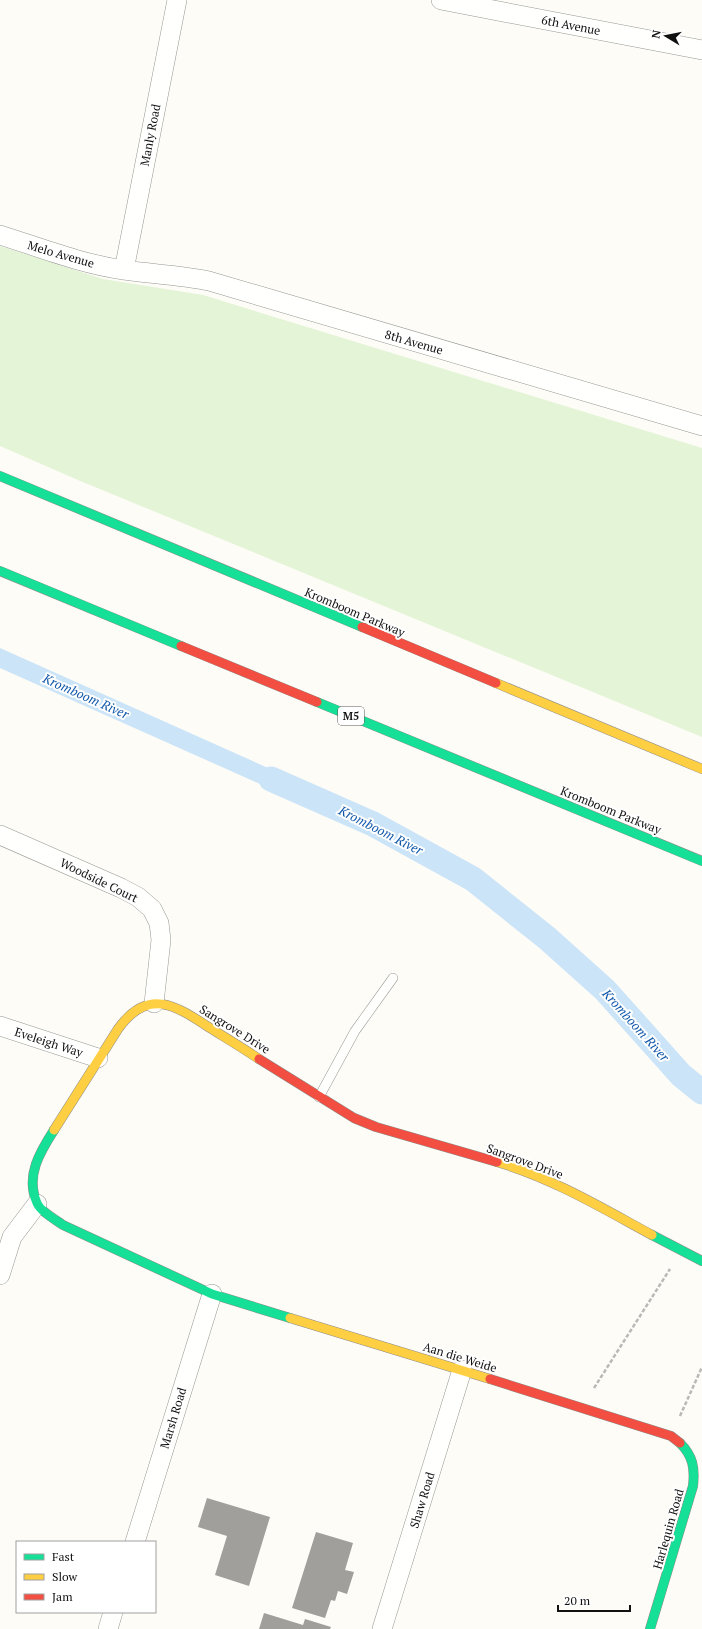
<svg xmlns="http://www.w3.org/2000/svg" width="702" height="1629" font-family="'PT Serif',serif">
	<style>
		.green { fill: #e4f4d6 }
		.water { fill: #cbe4f8 }
		.lines { fill: none; stroke-linecap: round; stroke-linejoin: round }
		.canal { stroke: #cbe4f8; stroke-width: 25 }
		.building { fill: #a19f9c }
		.lane-casing { stroke: #979795; stroke-width: 10 }
		.street-casing { stroke: #979795; stroke-width: 20 }
		.fast-casing { stroke: #8e8d8b; stroke-width: 10 }
		.slow-casing { stroke: #8e8d8b; stroke-width: 10 }
		.jam-casing { stroke: #8e8d8b; stroke-width: 10 }
		.path { stroke: #b9b9b8; stroke-width: 2.5; stroke-dasharray: 4 2; stroke-linecap: butt }
		.lane { stroke: #fffffe; stroke-width: 9 }
		.street { stroke: #fffffe; stroke-width: 19 }
		.fast { stroke: #16e098; stroke-width: 9 }
		.slow { stroke: #ffcf43; stroke-width: 9 }
		.jam { stroke: #f24e42; stroke-width: 9 }
		.labels { text-anchor: middle; dominant-baseline: central; stroke-width: 4; stroke-linejoin: round; paint-order: stroke }
		.shield { fill: #fff; stroke: #585858; stroke-width: 1 }
		.shield-label { font-size: 11px; font-weight: bold; fill: #111 }
		.street-label { font-size: 12px; fill: #111; stroke: #fff }
		.water-label { font-size: 13px; font-style: italic; fill: #1158ab; stroke: #fff }
	</style>
	<rect width="100%" height="100%" fill="#fdfcf7"/>
	<path class="green" d="M0,246L103,279L203,295L702,448V737L78,480L0,446Z"/>
	<path class="water" d="M0,648L306,785L298,801L0,668Z"/>
	<g class="lines">
		<path class="canal" d="M271,779L373,824L473,879L547,938L605,990L681,1075L702,1092"/>
	</g>
	<path class="building" d="M207,1498L270,1517L249,1586L215,1575L227,1536L198,1527Z
		M316,1532L353,1543L345,1570L354,1572L347,1594L338,1591L335,1601L331,1600L325,1618L292,1608Z
		M264,1613L303,1625L305,1619L331,1627L330,1629H259Z"/>
	<g class="lines">
		<g class="lane-casing">
			<path id="lane" d="M319,1097L355,1031L393,978"/>
		</g>
		<g class="street-casing">
			<path id="street" d="M441,0L702,50
				M0,235C41,248 82,264 124,270C152,274 181,275 209,281L702,426
				M124,270L177,0
				M0,835L121,888L138,897L152,909L159,923L161,940L154,1003
				M0,1026L98,1058
				M0,1275L12,1237L37,1204
				M135,1542L212,1294
				M108,1629L113,1612
				M382,1629L462,1370"/>
		</g>
		<g class="fast-casing">
			<path id="fast" d="M0,476L362,627
				M0,571L181,646
				M317,702L702,861
				M54,1130C40,1152 25,1176 37,1203C40,1211 56,1220 63,1225L212,1294L290,1318
				M652,1235L702,1261
				M650,1629L693,1486C695,1468 693,1456 680,1443"/>
		</g>
		<g class="slow-casing">
			<path id="slow" d="M496,683L702,769
				M54,1130L118,1029C148,987 175,1005 210,1028C226,1038 243,1048 259,1059
				M497,1162C552,1178 602,1208 652,1235
				M290,1318L490,1379"/>
		</g>
		<g class="jam-casing">
			<path id="jam" d="M362,627L496,683
				M181,646L317,702
				M259,1059L354,1118L376,1127L497,1162
				M490,1379L671,1436L680,1443"/>
		</g>
		<path class="path" d="M594,1388L670,1269
			M680,1416L702,1367"/>
		<use href="#lane" class="lane"/>
		<use href="#street" class="street"/>
		<use href="#fast" class="fast"/>
		<use href="#slow" class="slow"/>
		<use href="#jam" class="jam"/>
	</g>
	<g class="labels">
		<rect class="shield" x="338" y="707" width="26" height="18" rx="3"/>
		<g class="shield-label">
			<text x="351" y="716">M5</text>
		</g>
		<g class="street-label">
			<text transform="translate(571 25) rotate(11)">6th Avenue</text>
			<text transform="translate(150 135) rotate(-79)">Manly Road</text>
			<text transform="translate(61 254) rotate(16)">Melo Avenue</text>
			<text transform="translate(414 342) rotate(16)">8th Avenue</text>
			<text transform="translate(355 612) rotate(23)">Kromboom Parkway</text>
			<text transform="translate(611 810) rotate(22)">Kromboom Parkway</text>
			<text transform="translate(99 880) rotate(26)">Woodside Court</text>
			<text transform="translate(235 1029) rotate(32)">Sangrove Drive</text>
			<text transform="translate(49 1042) rotate(18)">Eveleigh Way</text>
			<text transform="translate(525 1161) rotate(20)">Sangrove Drive</text>
			<text transform="translate(460 1357) rotate(17)">Aan die Weide</text>
			<text transform="translate(173 1418) rotate(-73)">Marsh Road</text>
			<text transform="translate(422 1500) rotate(-73)">Shaw Road</text>
			<text transform="translate(668 1529) rotate(-74)">Harlequin Road</text>
		</g>
		<g class="water-label">
			<text transform="translate(86 696) rotate(24)">Kromboom River</text>
			<text transform="translate(381 830) rotate(27)">Kromboom River</text>
			<text transform="translate(636 1025) rotate(48)">Kromboom River</text>
		</g>
	</g>
	<rect x="16" y="1541" width="140" height="72" fill="#ffffff" stroke="#a0a0a0"/>
	<rect x="24" y="1554" width="20" height="6" fill="#16e098" stroke="#a0a0a0"/>
	<text x="52" y="1561" font-size="12" fill="#111111">Fast</text>
	<rect x="24" y="1574" width="20" height="6" fill="#ffcf43" stroke="#a0a0a0"/>
	<text x="52" y="1581" font-size="12" fill="#111111">Slow</text>
	<rect x="24" y="1594" width="20" height="6" fill="#f24e42" stroke="#a0a0a0"/>
	<text x="52" y="1601" font-size="12" fill="#111111">Jam</text>
	<g transform="translate(666 36) rotate(280)" stroke="#ffffff" stroke-width="3" paint-order="stroke">
	<path d="M0-3L7 15L0 10L-7 15Z" fill="#111111"/>
	<text y="-6" font-size="11" font-weight="bold" text-anchor="middle" fill="#111111">N</text>
	</g>
	<path d="M558 1605v6h72v-6" fill="none" stroke="#111111" stroke-width="2"/>
	<text x="564" y="1605" font-size="12" fill="#111111" stroke="#ffffff" stroke-width="3" paint-order="stroke">20 m</text>
</svg>
